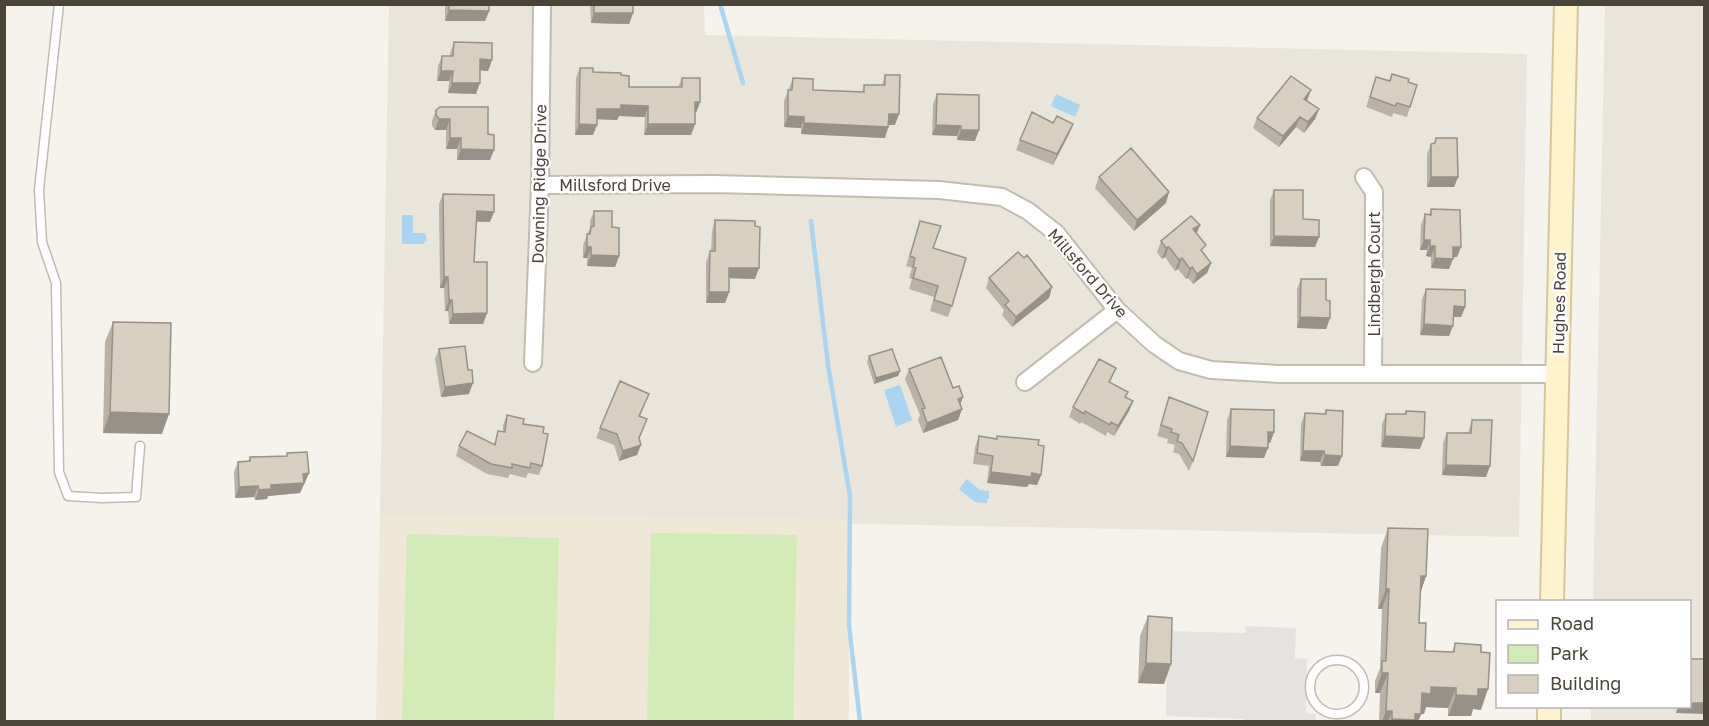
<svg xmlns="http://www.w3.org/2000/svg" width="1709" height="726" font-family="'Golos Text',sans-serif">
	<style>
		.residential { fill: #eae5da }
		.education { fill: #efe8d6 }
		.green { fill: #d2eab5 }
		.parking { fill: #e5e3e0 }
		.water { fill: #a9d4f2 }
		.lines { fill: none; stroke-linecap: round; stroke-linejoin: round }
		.stream { stroke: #a9d4f2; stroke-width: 4.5 }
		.lane-casing { stroke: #c2bbae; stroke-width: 11 }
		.street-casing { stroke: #c2bbae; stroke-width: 20 }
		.secondary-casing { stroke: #d6c79b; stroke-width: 26 }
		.lane { stroke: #fff; stroke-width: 8 }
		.street { stroke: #fff; stroke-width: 16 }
		.secondary { stroke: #fff3cd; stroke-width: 22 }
		.wall { fill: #bab2a6 }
		.shaded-wall { fill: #979187 }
		.building { fill: #d8cfc1; stroke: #979187; stroke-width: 1.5 }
		.labels { text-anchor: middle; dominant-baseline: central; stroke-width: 5; stroke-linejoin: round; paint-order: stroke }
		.street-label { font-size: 16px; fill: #4b4439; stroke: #fff }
	</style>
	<rect width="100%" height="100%" fill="#f6f3ec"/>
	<path class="residential" d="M389,5H704L705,35L1527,54L1519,537L380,514Z
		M1605,5H1704V721L1591,722V707L1690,706V602L1593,601Z"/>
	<path class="education" d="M380,514L849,519V721L376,722Z"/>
	<path class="green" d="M651,533L797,535L793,721H647Z
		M407,534L559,538L554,721H402Z"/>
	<path class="parking" d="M1246,626L1296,628L1295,658L1307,659L1306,713L1316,714V721L1244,722V719L1166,716L1167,631L1245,633Z"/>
	<path class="water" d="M1056,94L1080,105L1075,117L1051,106Z
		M402,215H413V233H425L427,241H425L424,244H402Z
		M900,385L912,420L896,427L884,390Z
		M967,479L980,490L989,491V499H987V503L975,502L959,489Z"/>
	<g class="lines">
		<path class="stream" d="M720,4L743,83
			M811,221L828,365L850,496L849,625L860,722"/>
		<g class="lane-casing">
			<path id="lane" d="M59,4L39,190L42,242L56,283L59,472L68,496L102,498L136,497L140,446
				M1310 687a27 27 0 1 1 54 0a27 27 0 1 1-54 0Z"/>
		</g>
		<g class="street-casing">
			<path id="street" d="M1364,177L1374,192L1373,374
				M540,185L713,184L939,190L1002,197L1028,211L1056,233L1117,310L1154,344L1179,361L1211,370L1280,374H1557
				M533,363L540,185L542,4
				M1025,382L1117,310"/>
		</g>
		<g class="secondary-casing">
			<path id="secondary" d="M1552,602L1566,4
				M1549,722V706"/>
		</g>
		<use href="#lane" class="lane"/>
		<use href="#street" class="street"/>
		<use href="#secondary" class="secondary"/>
	</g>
	<path class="wall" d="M445,4H489V11L485,21H445Z
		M590,4H633V13L629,24L591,23Z
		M454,42L492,60L488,71L480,70L476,94L448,93L449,81H437L438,66L442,56H450V53Z
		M580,68L593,72L621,75L629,87H678L682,78L700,102L696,113H695V124L691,135H644L645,117L619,116L617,120L597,119L593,135H575L576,78Z
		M885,75L895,125H889L885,138L801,134V128L784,127V101L793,78L813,90L862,92L864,85H882Z
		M1376,77L1390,81L1408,82L1410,107L1407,117L1393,113L1392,117L1366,107Z
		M937,94L975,141L957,140V136L932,135L933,104Z
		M1307,101L1319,109L1315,119L1304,133L1296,127L1279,147L1253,128L1257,118Z
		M436,110L488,134L490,160H457V149H446V130H435L432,126V121Z
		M1069,134L1053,165L1016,150L1020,140Z
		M1436,138L1458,177L1454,187H1427V154L1431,144L1434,143Z
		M1099,177L1169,192L1166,203L1134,231L1095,188Z
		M1274,190L1319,237L1315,247L1270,246V200Z
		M443,194L490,222H476L474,262L487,313L483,324H449L448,311H445L444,288H440L439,204Z
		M1431,209L1461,247L1457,257H1453L1449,269L1431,268V257L1426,256L1427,250H1420L1421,225L1425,214L1429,215Z
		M594,211L612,227L619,256L615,267L587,266V258H583V245L590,228V221Z
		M715,220L755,279L729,278V292L725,303H706V262L710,251H711L712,231Z
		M920,221L933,248L952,306L948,317L930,311L934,297L909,289L912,279L909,278L912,268L906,266Z
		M1200,225L1196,233L1203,253L1211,263L1207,273L1193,284L1188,278L1186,279L1178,269L1175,271L1165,257L1162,259L1157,252L1161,241Z
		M989,278L1052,287L1049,298L1012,327L1002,315L1004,310L986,288Z
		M1301,279L1326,300L1330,318L1326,329L1297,328V289Z
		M1426,289L1465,307L1461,317H1454L1449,336L1420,335L1422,299Z
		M113,322L162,434L103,433L105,342Z
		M439,349L469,394L441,397L435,359Z
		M869,356L900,371L898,376L874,384L867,362Z
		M1116,368L1110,383L1126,397L1133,401L1129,411L1114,436L1107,432L1106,436L1081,422L1080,424L1069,417L1073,407Z
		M909,369L953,388L963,397L960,405L962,409L958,420L923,433L918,420L920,415L905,379Z
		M1169,397L1193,461L1189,471L1179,454L1173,452L1175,445L1167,443L1168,439L1157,436Z
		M645,404L640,416L639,439L637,455L619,461L614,445L596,438L600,428Z
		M1231,409L1274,432L1270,443H1268L1264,458L1226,457L1227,420Z
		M1326,410L1338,466H1321L1320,462L1300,461L1301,424L1305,413L1324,414Z
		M1406,411L1420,449L1381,447L1382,424L1386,414H1405Z
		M507,415L543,433L542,466L539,475L528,473L526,478L510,474L508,478L487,474L456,456L459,446L494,444L498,431L503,432V425Z
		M1472,420L1486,477L1442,475L1443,443L1447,433H1468Z
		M979,436L1038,445L1041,475L1037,485L1029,484L1027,487L987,483L989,466L973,464L975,447Z
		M287,453L309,473L300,493L268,496L267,499L255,500L254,497L235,498L234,472L238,462L248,461L250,457L286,456Z
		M1388,528L1426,576L1420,594L1419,623L1425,651L1452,652L1455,643L1481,710L1473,709L1471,716H1448V708L1426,707L1424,714H1421L1418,722H1379L1380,693H1375V681L1380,668L1382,609H1378L1381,548Z
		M1148,616L1164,684L1138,683L1140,636Z"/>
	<path class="shaded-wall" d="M449,10L489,11L485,21H445Z
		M594,13H633L629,24L591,23Z
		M480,59L492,60L488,71L476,70Z
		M441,71H453L449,81H437Z
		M452,83H480L476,94L448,93Z
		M1311,90L1307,101L1304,99Z
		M695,102H700L696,113H691Z
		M621,105L648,106L645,117L619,116L617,120L593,119L597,109Z
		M1319,109L1315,119L1304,133L1308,122Z
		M889,114H899L895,125H885Z
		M788,116L804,117L801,128L784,127Z
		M1300,117L1296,127L1279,147L1283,136Z
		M439,119H450L446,130H435Z
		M804,123L888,127L885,138L801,134Z
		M579,124L597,125L593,135H575Z
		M648,124H695L691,135H644Z
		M1073,124L1069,134L1053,165L1057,154Z
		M936,125L961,126L957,136L932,135Z
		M961,130H979L975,141L957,140Z
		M450,138H461L457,149H446Z
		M461,149L494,150L490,160H457Z
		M1431,177H1458L1454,187H1427Z
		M1169,192L1166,203L1134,231L1137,220Z
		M477,211L494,212L490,222L473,221Z
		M1200,225L1196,235L1193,229Z
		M1274,236L1319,237L1315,247L1270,246Z
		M1424,240H1430L1427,250H1420Z
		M1430,246H1435L1431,257L1426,256Z
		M587,247H591L587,258H583Z
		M1169,247L1165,257L1162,259L1166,248Z
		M1453,247H1461L1457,257L1449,258Z
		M591,255L619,256L615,267L587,266Z
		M1182,258L1178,269L1175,271L1179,260Z
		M1435,258L1453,259L1449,269L1431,268Z
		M1211,263L1207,273L1193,284L1197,274Z
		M1192,267L1188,278L1186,279L1190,269Z
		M729,268H759L755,279L725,278Z
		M444,277H448L444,288H440Z
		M1052,287L1049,298L1012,327L1016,317Z
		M709,292H729L725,303H706Z
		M449,300H452L448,311H445Z
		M1454,306L1465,307L1461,317H1450Z
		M487,313L483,324H449L453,314Z
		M1300,317L1330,318L1326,329L1297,328Z
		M1424,324L1453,326L1449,336L1420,335Z
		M900,371L898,376L874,384L876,378Z
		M473,383L469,394L441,397L445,387Z
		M963,397L959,407L958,399Z
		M1133,401L1129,411L1114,436L1118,426Z
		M962,409L958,420L923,433L927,423Z
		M110,412L169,414L162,434L103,433Z
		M647,419L636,446L641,445L637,455L619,461L623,451Z
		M1268,432H1274L1270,443H1264Z
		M1385,436L1424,438L1420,449L1381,447Z
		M1230,446L1268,448L1264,458L1226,457Z
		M1303,451H1324L1320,462L1300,461Z
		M1325,455L1342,456L1338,466H1321Z
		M1446,465L1490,466L1486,477L1442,475Z
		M991,472L1032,473L1041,475L1037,485L1029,484L1027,487L987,483Z
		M309,473L300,493L268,496L267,499L255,500L259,490L303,474Z
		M258,486L254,497L235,498L239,487Z
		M1421,576H1426L1419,597Z
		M1386,589H1389L1382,609H1378Z
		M1146,663L1171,664L1164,684L1138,683Z
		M1382,673H1388L1380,693H1375Z
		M1431,687L1456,688L1448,708L1426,707L1424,714H1421L1418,722H1391L1392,719L1422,693Z
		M1478,689H1488L1481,710L1473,709L1471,716H1448L1456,695Z
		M1689,703H1704V714L1676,713L1678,706H1689Z
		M1386,711H1392L1388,722H1382Z"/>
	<path class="building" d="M449,4H489V11L449,10Z
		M594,4H633V13H594Z
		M454,42L492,43V60L480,59V83H452L453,71H441L442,56H453Z
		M580,68H593V72L621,73V75L629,76V87H682V78H700V102H695V124H648V106L621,105V109H597V125L579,124Z
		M1392,74L1409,79L1408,82L1417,85L1410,107L1397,103L1395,106L1370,97L1376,77L1390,81Z
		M885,75H900L899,114H889L888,127L804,123V117L788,116V90H792L793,78L813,79V90L864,92V85H885Z
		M1291,76L1311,90L1304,99L1319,109L1308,122L1300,117L1283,136L1257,118Z
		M937,94L979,95V130H961V126L936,125Z
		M440,107H488V134L494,135V150L461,149V138H450V119H439L436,115V110Z
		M1032,112L1053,123L1057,116L1073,124L1057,154L1020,140Z
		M1436,138H1457L1458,177H1431V144L1435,143Z
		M1131,148L1169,192L1137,220L1099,177Z
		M1274,190H1303V219L1319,220V237L1274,236Z
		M443,194L494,195V212L477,211L474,262H487V313L453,314L452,300H449L448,277H444Z
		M1431,209L1460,210L1461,247H1453V259L1435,258V246H1430V240H1424L1425,214L1431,215Z
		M594,211H612V227L619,228V256L591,255V247H587V234H590L591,227L594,226Z
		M1191,216L1200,225L1193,229L1206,245L1201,250L1211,263L1197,274L1192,267L1190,269L1182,258L1179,260L1169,247L1166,248L1161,241Z
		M715,220L755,221V226L760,227L759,268H729V292H709L710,251H715Z
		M920,221L941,226L933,248L966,258L952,306L934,300L938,286L913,278L916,268L913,267L915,258L910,256Z
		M1018,252L1024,258L1027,255L1052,287L1016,317L1005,305L1009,301L989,278Z
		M1301,279H1326V300L1330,301V318L1300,317Z
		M1426,289L1465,290V307L1454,306L1453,326L1424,324Z
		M113,322L171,323L169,414L110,412Z
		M465,346L468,370H472L473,383L445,387L439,349Z
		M892,349L900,371L876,378L869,356Z
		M941,357L953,388L959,386L963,397L958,399L962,409L927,423L922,409L925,408L909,369Z
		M1099,359L1116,368L1109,382L1128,392L1125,397L1133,401L1118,426L1111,422L1110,425L1085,411L1084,414L1073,407Z
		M620,381L649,394L639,416L647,419L639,438L641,445L623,451L617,434L600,428Z
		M1169,397L1208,412L1193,461L1182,443L1177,441L1179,435L1171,432L1172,429L1161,425Z
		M1231,409L1274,410V432H1268V448L1230,446Z
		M1326,410L1343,411L1342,456L1325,455L1324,451H1303L1305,413L1326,414Z
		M1406,411L1425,412L1424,438L1385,436L1386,414H1406Z
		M507,415L524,419L523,424L544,427L543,433L548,434L542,466L531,463L530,468L512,464V468L491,464L459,446L467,431L495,445L498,431L505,432Z
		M1472,420H1492L1490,466L1446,465L1447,433H1471Z
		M979,436L997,439V436L1039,440L1038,445L1044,446L1041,475L1032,473L1031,477L991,472L993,456L977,453Z
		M307,452L309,473L303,474L304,483L271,485V489L259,490L258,486L239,487L238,462L250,461V457L287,456V453Z
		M1388,528L1428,529L1426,576H1421L1419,623H1426L1425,651L1454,652L1455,643L1481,645V652L1490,653L1488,689H1478V696L1456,695V688L1431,687V694L1422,693L1421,714H1415V720L1392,719V711H1386L1388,673H1382V661H1386L1389,589H1386Z
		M1148,616L1172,618L1171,664L1146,663Z
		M1689,659H1704V703H1689Z"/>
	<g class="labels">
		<g class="street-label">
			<text transform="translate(539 184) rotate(-89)">Downing Ridge Drive</text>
			<text x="615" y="185">Millsford Drive</text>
			<text transform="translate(1088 273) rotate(49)">Millsford Drive</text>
			<text transform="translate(1374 274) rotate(-90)">Lindbergh Court</text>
			<text transform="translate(1559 303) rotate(-89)">Hughes Road</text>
		</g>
	</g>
	<rect width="1709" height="726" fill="none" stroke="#4b4439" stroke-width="12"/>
	<rect x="1496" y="600" width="195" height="108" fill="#ffffff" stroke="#b7b4b0" stroke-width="1.5"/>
	<rect x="1508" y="620" width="30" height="9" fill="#fff3cd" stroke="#b7b4b0" stroke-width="1.5"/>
	<text x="1550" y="630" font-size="18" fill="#4b4439">Road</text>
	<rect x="1508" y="645" width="30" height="18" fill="#d2eab5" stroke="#b7b4b0" stroke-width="1.5"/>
	<text x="1550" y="660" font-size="18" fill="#4b4439">Park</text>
	<rect x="1508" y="675" width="30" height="18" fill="#d8cfc1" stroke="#b7b4b0" stroke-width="1.5"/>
	<text x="1550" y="690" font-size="18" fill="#4b4439">Building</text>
</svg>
